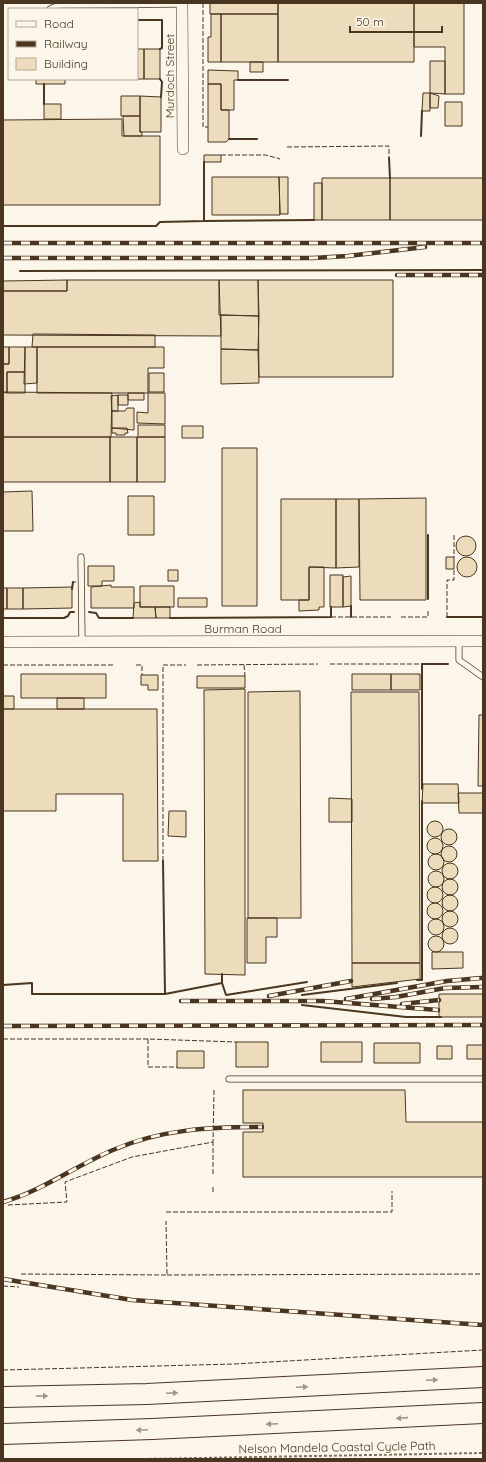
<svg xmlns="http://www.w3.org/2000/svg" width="486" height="1462" font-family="Quicksand,sans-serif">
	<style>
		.building { fill: #ecdcbc; stroke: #4a3520 }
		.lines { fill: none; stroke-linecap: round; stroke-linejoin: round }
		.lane-casing { stroke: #4a3520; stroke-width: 7 }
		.street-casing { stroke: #4a3520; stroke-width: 12 }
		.highway-casing { stroke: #4a3520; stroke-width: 22 }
		.path { stroke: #7f6f5c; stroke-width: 2; stroke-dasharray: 3 2; stroke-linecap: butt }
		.lane { stroke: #fbf6e9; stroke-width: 5.5 }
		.street { stroke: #fbf6e9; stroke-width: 11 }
		.highway { stroke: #fbf6e9; stroke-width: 20 }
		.rail-casing { stroke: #4a3520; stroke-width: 4.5 }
		.rail { stroke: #fbf6e9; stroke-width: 3; stroke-dasharray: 9; stroke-linecap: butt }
		.fence { stroke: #4a3520; stroke-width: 1; stroke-dasharray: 5 2; stroke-linecap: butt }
		.wall { stroke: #4a3520; stroke-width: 2 }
		.oneway { fill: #a29684 }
		.labels { text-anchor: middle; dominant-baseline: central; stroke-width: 3; stroke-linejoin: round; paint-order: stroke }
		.street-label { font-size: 12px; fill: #4a3520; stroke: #fbf6e9 }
	</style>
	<rect width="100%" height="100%" fill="#fbf6e9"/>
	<path class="building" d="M210,3H278V14H210Z
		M278,3H414V62H278Z
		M414,3H464V94H445V47H414Z
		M211,14H221V62H208V37H211Z
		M221,14H278V62H221Z
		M137,49H144V79H126H137Z
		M144,49H160V79H144Z
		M430,61H445V94L430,93Z
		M250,62H263V72H250Z
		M208,70L238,71V80H234V110H221V84H208Z
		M36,79H65V84H36Z
		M208,84H221V110H229V139L226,142H208Z
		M423,93H430V111H422Z
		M430,93L439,96L438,108H430Z
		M121,96H140V116H121Z
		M140,96L161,97V132H140Z
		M445,102H462V126H445Z
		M44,104H61V119H44Z
		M123,116H140V132H142V136H124Z
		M122,119V136H160V205H3V120Z
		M204,155H221V162H204Z
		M212,177H279L280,215H212Z
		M279,177H288V214H280Z
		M322,178H390V220H322Z
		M390,178H483V220H390Z
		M314,183H322V220H314Z
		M67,280H219L221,336L3,335V291H67Z
		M67,280V291H3V281Z
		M219,280H258L259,316L219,315Z
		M258,280H393V377H259Z
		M221,315L259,316L258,350L221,349Z
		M33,334L155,335V347H32Z
		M3,347H9V364H3Z
		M9,347H25V372H7V393L3,392V364H9Z
		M25,347H37V383L24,384Z
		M37,347H164V368H148V393H37Z
		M221,349L258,350L259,383L221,384Z
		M7,372H25V393H7Z
		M149,373H164V392H149Z
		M3,392L112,393L111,437H3Z
		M128,393H144V400H128Z
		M148,393H165V424L137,423V412L148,413Z
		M118,395V411H112L111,396Z
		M118,395H128V405H118Z
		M127,408H134V430L112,428V411H125Z
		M138,425H165V437H138Z
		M182,426H203V438H182Z
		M112,428H127L128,433H125V435H116V433H112Z
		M3,437H110V482H3Z
		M110,437H137V482H110Z
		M137,437H165V482H137Z
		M222,448H257V606H222Z
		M32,491L33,531H3V492Z
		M128,496H154V535H128Z
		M426,498V600H360L359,499Z
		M281,499H336V568L309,567V600H281Z
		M336,499H359V567L336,568Z
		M456 546a10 10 0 1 1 20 0a10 10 0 1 1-20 0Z
		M446,557H454V569H446Z
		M457 567a10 10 0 1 1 20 0a10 10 0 1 1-20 0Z
		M88,566H114V581H102V586H88Z
		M309,567H324V607H319V610L299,611V600H309Z
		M168,570H178V581H168Z
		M330,575H343V607H330Z
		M351,576V606L343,607V577Z
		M111,585V587H134V608H91V587Z
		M140,586H174V607H140Z
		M72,587V608L23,609V588Z
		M3,588H7V609H3Z
		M7,588H23V609H7Z
		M178,598H207V607H178Z
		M140,602V607H155L156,618H133L134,603Z
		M155,607H170V618H156Z
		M21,674H106V698H21Z
		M352,674H391V690H352Z
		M391,674H420V690H391Z
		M141,675H158V690H148V685H141Z
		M197,676H245V688H197Z
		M245,689V975L205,974L204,690Z
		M300,691L301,918H248V692Z
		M351,692H419L420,963H352Z
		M3,696H14V709H3Z
		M57,698H84V709H57Z
		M3,709H157L158,861H123V794H56V811H3Z
		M479,715H483V786H478Z
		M423,784H458L459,803H422Z
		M458,793H483V813H459Z
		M329,798L352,799V822H329Z
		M169,811H186V837L168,836Z
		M427 829a8 8 0 1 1 16 0a8 8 0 1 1-16 0Z
		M441 837a8 8 0 1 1 16 0a8 8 0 1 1-16 0Z
		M427 846a8 8 0 1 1 16 0a8 8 0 1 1-16 0Z
		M441 854a8 8 0 1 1 16 0a8 8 0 1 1-16 0Z
		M428 862a8 8 0 1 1 16 0a8 8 0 1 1-16 0Z
		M442 871a8 8 0 1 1 16 0a8 8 0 1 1-16 0Z
		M428 879a8 8 0 1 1 16 0a8 8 0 1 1-16 0Z
		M442 887a8 8 0 1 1 16 0a8 8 0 1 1-16 0Z
		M427 895a8 8 0 1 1 16 0a8 8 0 1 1-16 0Z
		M442 903a8 8 0 1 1 16 0a8 8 0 1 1-16 0Z
		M427 911a8 8 0 1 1 16 0a8 8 0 1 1-16 0Z
		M442 919a8 8 0 1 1 16 0a8 8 0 1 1-16 0Z
		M247,918H277V937H266V963H247Z
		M428 927a8 8 0 1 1 16 0a8 8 0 1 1-16 0Z
		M442 936a8 8 0 1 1 16 0a8 8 0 1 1-16 0Z
		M428 944a8 8 0 1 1 16 0a8 8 0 1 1-16 0Z
		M432,952H463V968L432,969Z
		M352,963H420V979L352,987Z
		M439,994H483V1017H439Z
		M236,1042H268V1067H236Z
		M321,1042H362V1062H321Z
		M374,1043H420V1063H374Z
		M467,1045H483V1059H467Z
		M437,1046H452V1059H437Z
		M177,1051H204V1068H177Z
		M243,1090H405L406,1122H483V1177H243V1132H263V1123H243Z"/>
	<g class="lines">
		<g class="lane-casing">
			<path id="lane" d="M50,9L59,5L182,4
				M81,557L82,641
				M459,641V660L483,677
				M229,1079H483"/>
		</g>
		<g class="street-casing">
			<path id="street" d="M182,3L183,149
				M3,642L483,641"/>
		</g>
		<g class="highway-casing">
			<path id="highway" d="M3,1397L147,1394L483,1377
				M3,1434L152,1429L483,1413"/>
		</g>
		<path class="path" d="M144,1459L483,1453"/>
		<use href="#lane" class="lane"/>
		<use href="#street" class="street"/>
		<use href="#highway" class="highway"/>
		<g class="rail-casing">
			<path id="rail" d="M3,243H483
				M3,258H313L348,256L425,247
				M397,275H483
				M269,996L351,981
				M346,999L447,981L481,978
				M372,999L396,997L445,988L483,987
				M181,1001H323L438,1010
				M402,1004L439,1000
				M3,1026L483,1025
				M3,1202C42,1191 75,1166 113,1150C161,1129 211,1127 262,1127
				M3,1279L132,1300L483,1325"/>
		</g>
		<use href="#rail" class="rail"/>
		<path class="fence" d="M203,3V127H208
			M287,147L389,146V158
			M221,155H266L280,159
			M454,535V557
			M73,582H76
			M331,617H391
			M401,617H428V609
			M447,617V580H454V569
			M330,664H422
			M3,665H113
			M136,665H142V675
			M197,665L318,664
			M244,665L245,676
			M163,861V665H186
			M3,1039H148L236,1042
			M148,1039V1067H177
			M213,1174V1142
			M213,1192V1185
			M3,1198H4
			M8,1205L67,1202L65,1182L132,1157L213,1142L214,1090
			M166,1212H392V1191
			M21,1274L167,1275L166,1221
			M167,1275L483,1274
			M3,1286L19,1287
			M3,1370L234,1364L483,1350"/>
		<path class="wall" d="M137,20H162V48L160,49
			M160,79L162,82L161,97
			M238,80H288
			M44,84V104
			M421,136L422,111
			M229,139H257
			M389,158L390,178
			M204,162V221L314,220
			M3,226H156L160,222L204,221
			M20,271L483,270
			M428,535V599
			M72,589L73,582
			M351,606V617
			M89,612L96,613L99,618H133
			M447,617H483
			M3,618H64L68,616L70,612H74
			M170,618L331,617V607
			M422,789V664H448
			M163,861L165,994L222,983V974
			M417,980H422V801
			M222,983L226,995L307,982
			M3,985L32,983V994H165
			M302,995L397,983
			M302,1005L406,1017H441"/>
	</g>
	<defs><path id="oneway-solid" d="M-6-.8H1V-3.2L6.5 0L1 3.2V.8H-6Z"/></defs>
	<g class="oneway">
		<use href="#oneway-solid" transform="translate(432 1380) rotate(-3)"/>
		<use href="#oneway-solid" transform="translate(302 1387) rotate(-3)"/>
		<use href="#oneway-solid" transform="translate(172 1393) rotate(-3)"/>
		<use href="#oneway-solid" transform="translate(42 1396) rotate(-1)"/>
		<use href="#oneway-solid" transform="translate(402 1418) rotate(176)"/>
		<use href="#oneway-solid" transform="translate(272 1424) rotate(177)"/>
		<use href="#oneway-solid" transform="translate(142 1430) rotate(178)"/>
	</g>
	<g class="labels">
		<g class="street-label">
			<text transform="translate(169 76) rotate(-90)">Murdoch Street</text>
			<text x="243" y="628">Burman Road</text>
			<text transform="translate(337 1447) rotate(-1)">Nelson Mandela Coastal Cycle Path</text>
		</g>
	</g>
	<rect width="486" height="1462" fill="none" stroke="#4a3520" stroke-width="8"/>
	<rect x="8" y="8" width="130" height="72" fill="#fbf6e9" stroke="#b4a999"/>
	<rect x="16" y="21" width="20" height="6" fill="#fbf6e9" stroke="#b4a999"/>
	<text x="44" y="28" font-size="12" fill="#4a3520">Road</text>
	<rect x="16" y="41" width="20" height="6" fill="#4a3520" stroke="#b4a999"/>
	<text x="44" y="48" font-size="12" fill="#4a3520">Railway</text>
	<rect x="16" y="58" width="20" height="12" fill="#ecdcbc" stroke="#b4a999"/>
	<text x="44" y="68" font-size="12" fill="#4a3520">Building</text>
	<path d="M350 26v6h92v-6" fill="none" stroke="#4a3520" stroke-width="2"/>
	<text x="356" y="26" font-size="12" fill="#4a3520" stroke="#fbf6e9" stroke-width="3" paint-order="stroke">50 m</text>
</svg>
